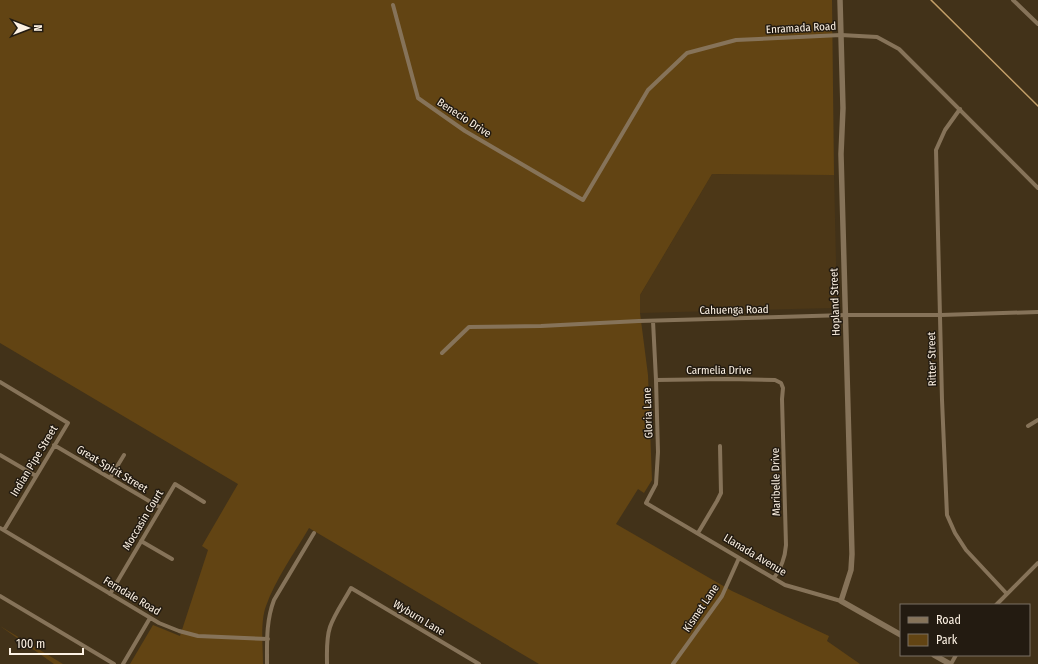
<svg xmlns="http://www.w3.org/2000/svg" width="1038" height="664" font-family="'Fira Sans Condensed',sans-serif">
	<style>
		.built { fill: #4c3717 }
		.green { fill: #624413 }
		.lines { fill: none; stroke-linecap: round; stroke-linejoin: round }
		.stream { stroke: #c4a069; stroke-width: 1.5 }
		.street { stroke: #867359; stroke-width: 4 }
		.secondary { stroke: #867359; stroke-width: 5.5 }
		.labels { text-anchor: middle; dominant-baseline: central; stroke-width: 3; stroke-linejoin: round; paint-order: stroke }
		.street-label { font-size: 11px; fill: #fdf2e4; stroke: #231b11 }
	</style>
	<rect width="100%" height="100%" fill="#423219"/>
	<path class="built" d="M712,174L834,175L837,305L834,308L640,313V295Z"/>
	<path class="green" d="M0,0H832L834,175L712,174L640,295V313L648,375L652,480L644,493L638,489L616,524L732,591L829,636L827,641L860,664H539L309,528C295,552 275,580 266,606C260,622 263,647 263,664H130L153,625L180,636L208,550L202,546L238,484L0,343Z
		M0,626L63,664H54Z"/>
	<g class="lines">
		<path class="stream" d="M931,0L1038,106"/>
		<path class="street" d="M1013,0L1038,24
			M393,5L418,98L465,131L583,200L648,90L687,53L736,40L841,35L877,37L899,49L1038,188
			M960,109L945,130L936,150L942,400L947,515L955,533L966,550L1007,594
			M653,321L656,380L658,452L656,484L646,503L785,585L841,601
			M442,353L469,327L541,326L639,321L846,315H941L1038,312
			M656,380L727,379L775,380L781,383L783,388L782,399L786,545C785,559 781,567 774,578
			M0,382L68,423L4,530
			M1028,426L1038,420
			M54,445L161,508
			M0,455L36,476
			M110,478L124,455
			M0,528L159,623L179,631L198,636L268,639
			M698,533L717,501L721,493L720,446
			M141,541L172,559
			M110,594L175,484L204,502
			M0,596L114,664
			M996,605L1038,563
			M123,664L150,618
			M267,664C267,642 266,621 274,600L314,533
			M327,664C327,652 326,639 330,627C335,613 344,601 351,588L479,664
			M673,664L722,596L739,558
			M951,664L956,655"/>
		<path class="secondary" d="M840,0L843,108L841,154L852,554L851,570L841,601L901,635
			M934,655L950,664"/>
	</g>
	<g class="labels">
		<g class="street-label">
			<text transform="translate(801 28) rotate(-3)">Enramada Road</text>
			<text transform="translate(464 118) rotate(33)">Benecio Drive</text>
			<text transform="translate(835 302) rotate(-92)">Hopland Street</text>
			<text transform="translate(734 310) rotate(-1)">Cahuenga Road</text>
			<text transform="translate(932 359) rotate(-91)">Ritter Street</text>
			<text x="719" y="370">Carmelia Drive</text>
			<text transform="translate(648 413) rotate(-92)">Gloria Lane</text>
			<text transform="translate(34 461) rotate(-59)">Indian Pipe Street</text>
			<text transform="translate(112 469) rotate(31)">Great Spirit Street</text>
			<text transform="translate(776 482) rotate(-91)">Maribelle Drive</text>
			<text transform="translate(143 520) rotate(-59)">Moccasin Court</text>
			<text transform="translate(755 555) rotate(31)">Llanada Avenue</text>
			<text transform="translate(132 596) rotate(31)">Ferndale Road</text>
			<text transform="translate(701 608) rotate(-56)">Kismet Lane</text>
			<text transform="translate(419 618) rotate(31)">Wyburn Lane</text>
		</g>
	</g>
	<rect x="900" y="604" width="130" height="52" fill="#231b11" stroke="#7a7165"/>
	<rect x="908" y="617" width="20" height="6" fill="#867359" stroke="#7a7165"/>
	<text x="936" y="624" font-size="12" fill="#fdf2e4">Road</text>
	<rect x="908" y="634" width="20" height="12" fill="#624413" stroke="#7a7165"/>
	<text x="936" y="644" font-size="12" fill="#fdf2e4">Park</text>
	<g transform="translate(28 28) rotate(90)" stroke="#231b11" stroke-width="3" paint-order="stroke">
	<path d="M0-3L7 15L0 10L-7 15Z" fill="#fdf2e4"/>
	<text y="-6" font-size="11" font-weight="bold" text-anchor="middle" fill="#fdf2e4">N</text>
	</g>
	<path d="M10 648v6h73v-6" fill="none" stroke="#fdf2e4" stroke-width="2"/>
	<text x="16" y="648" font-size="12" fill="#fdf2e4" stroke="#231b11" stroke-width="3" paint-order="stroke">100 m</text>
</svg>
